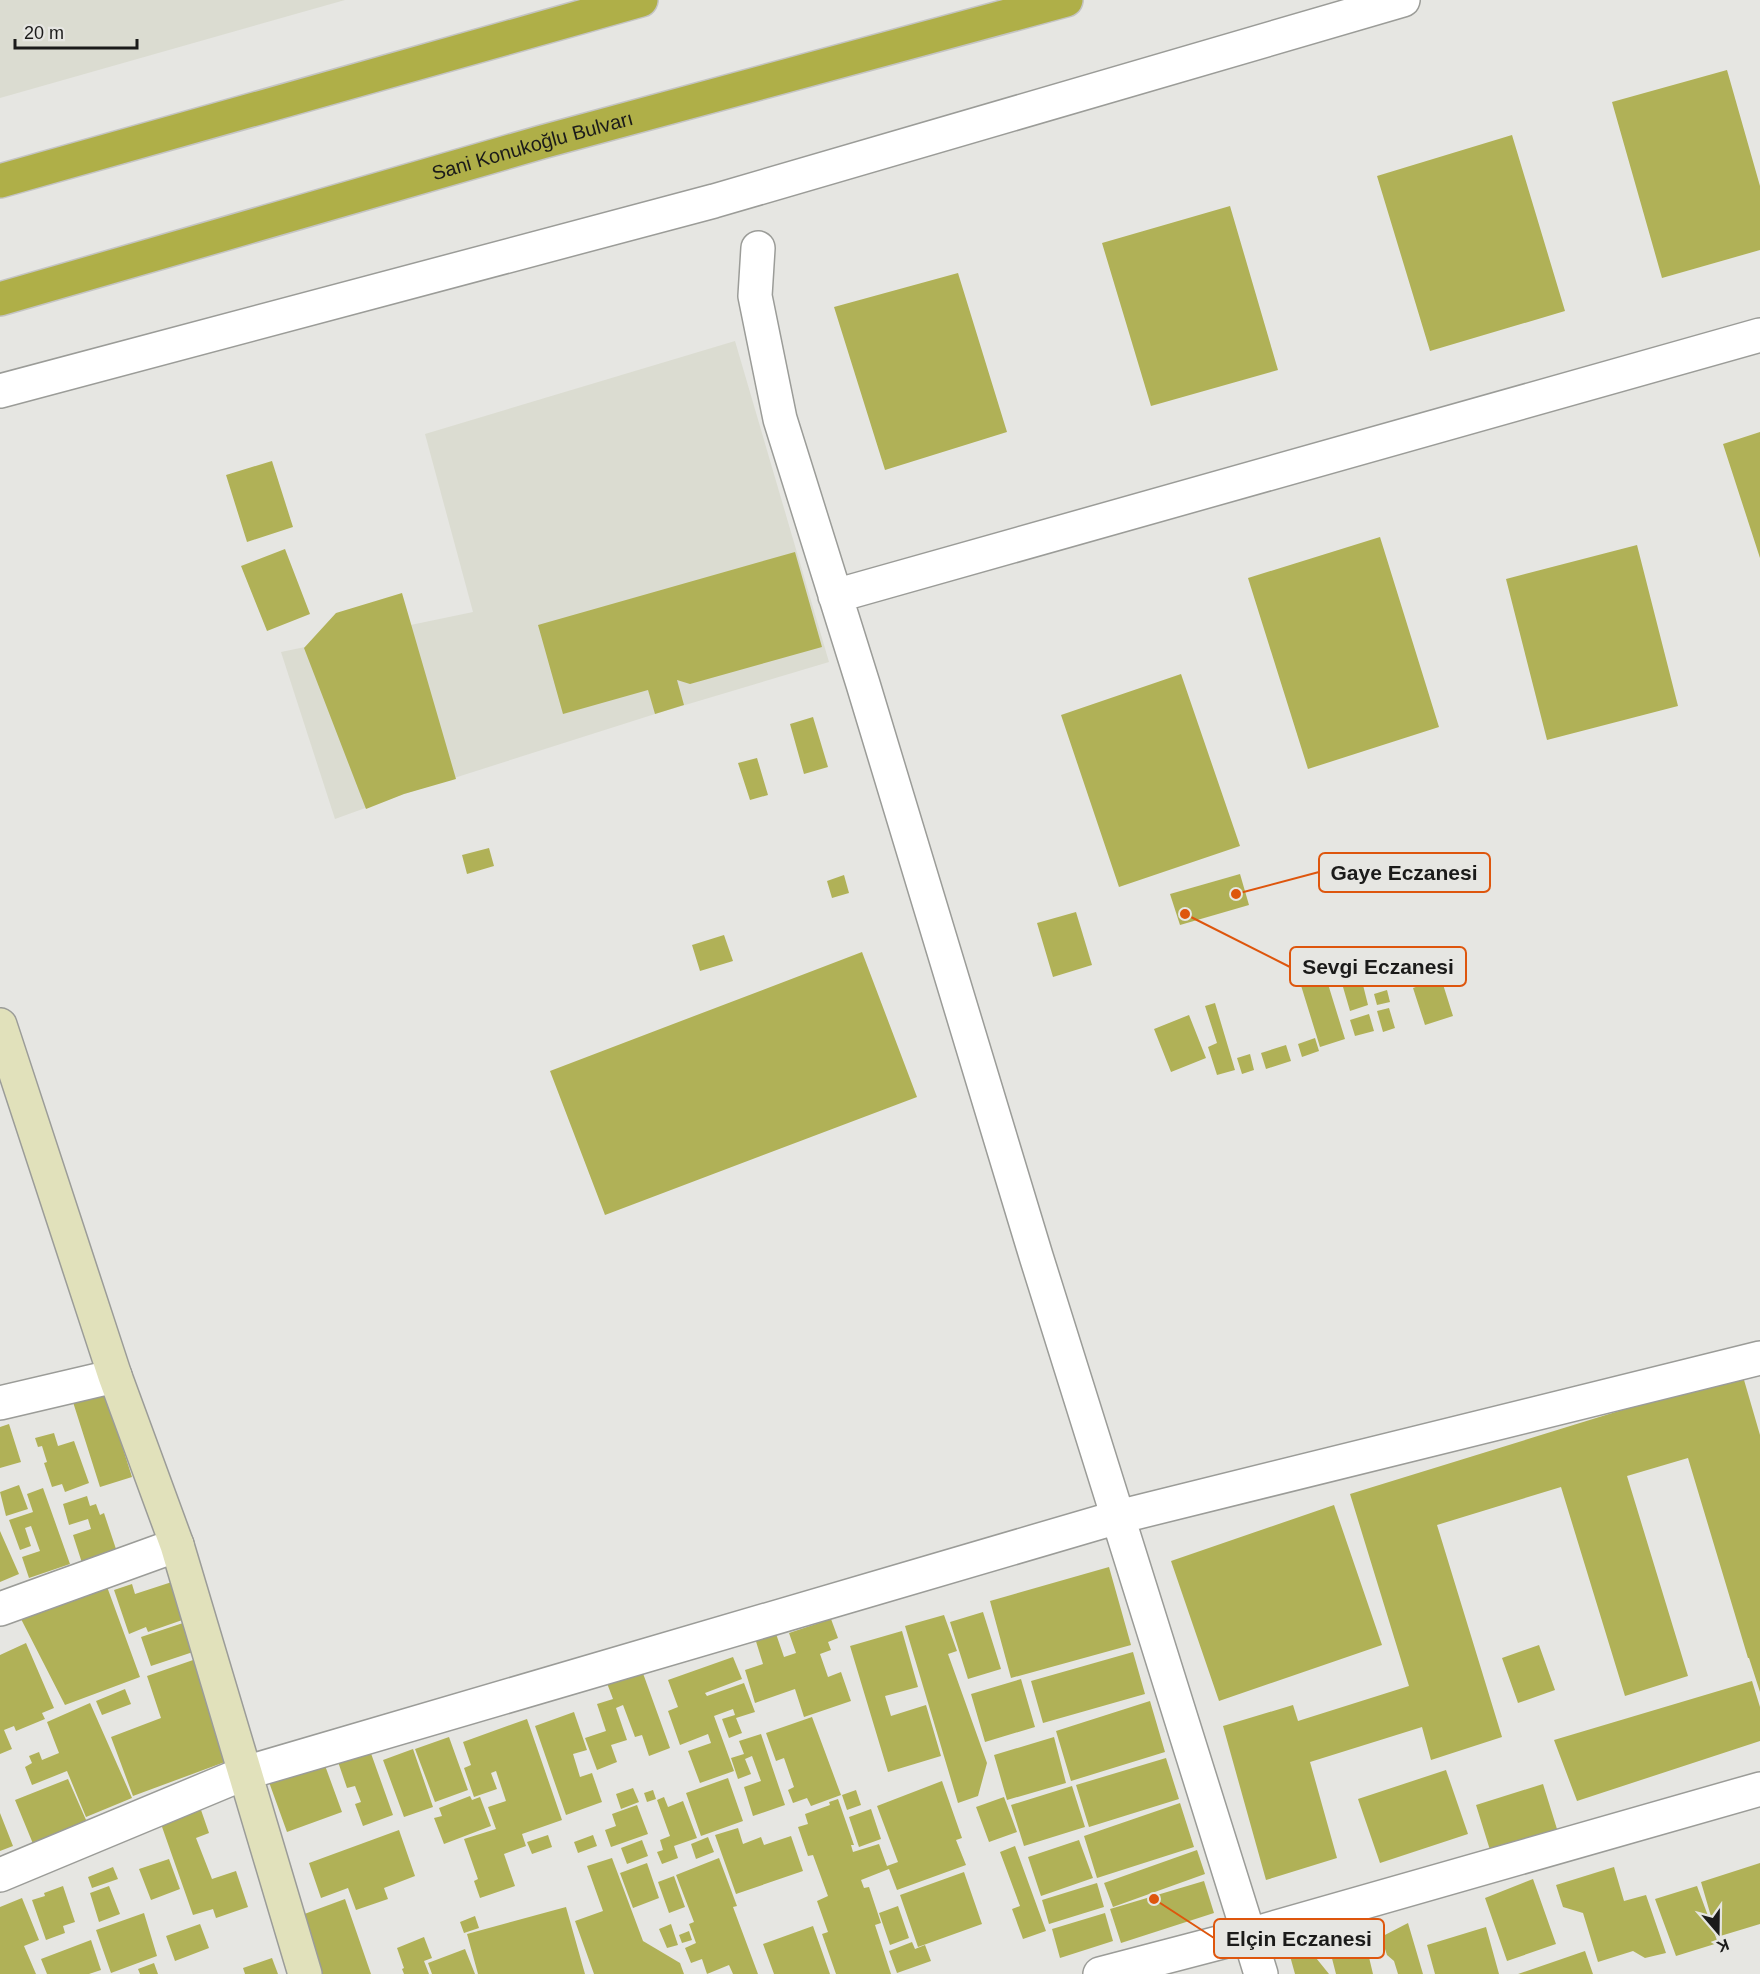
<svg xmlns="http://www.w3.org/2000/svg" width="1760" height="1974" font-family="Helvetica,sans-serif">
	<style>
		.built { fill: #dbdcd1 }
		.building { fill: #b0b157 }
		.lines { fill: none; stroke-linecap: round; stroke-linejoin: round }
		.minor-casing { stroke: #9b9c98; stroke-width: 36 }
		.tertiary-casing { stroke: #9b9c98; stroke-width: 36 }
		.secondary-casing { stroke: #9b9c98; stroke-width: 36 }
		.trunk-casing { stroke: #c4c4c3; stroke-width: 36 }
		.minor { stroke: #fff; stroke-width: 33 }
		.tertiary { stroke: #fff; stroke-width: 33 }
		.secondary { stroke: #e1e1bb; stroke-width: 33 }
		.trunk { stroke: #afaf48; stroke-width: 33 }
		.labels { text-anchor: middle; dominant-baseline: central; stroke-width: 4.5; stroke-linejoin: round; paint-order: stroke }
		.street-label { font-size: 20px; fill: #1b1b1a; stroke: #e6e6e2 }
		.leader { fill: none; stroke: #de560d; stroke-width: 2 }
		.callout-dot { fill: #de560d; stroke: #e6e6e2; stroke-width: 2 }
		.callout { fill: #e6e6e2; stroke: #de560d; stroke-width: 2 }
		.callout-label { font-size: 21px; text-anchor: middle; font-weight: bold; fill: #1b1b1a }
	</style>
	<rect width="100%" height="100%" fill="#e6e6e2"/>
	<path class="built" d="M0,0H345L0,98Z
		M735,341L829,662L655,714L404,794L335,819L281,652L473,612L425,434Z"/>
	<path class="building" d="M1727,70L1760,186V250L1662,278L1612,102Z
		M1512,135L1565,311L1430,351L1377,176Z
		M1230,206L1278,370L1151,406L1102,243Z
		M958,273L1007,432L885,470L834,307Z
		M1760,432V558L1723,444Z
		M272,461L293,527L247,542L226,475Z
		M1380,537L1439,727L1308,769L1248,578Z
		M1637,545L1678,706L1547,740L1506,579Z
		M285,549L310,614L267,631L241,566Z
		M795,552L822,647L690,684L677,680L684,705L655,714L648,690L563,714L538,625Z
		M402,593L456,779L404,794L366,809L304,648L336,613Z
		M1181,674L1240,846L1119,887L1061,715Z
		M813,717L828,767L804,774L790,724Z
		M757,758L768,795L750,800L738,763Z
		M489,848L494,866L467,874L462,855Z
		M1240,874L1249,905L1180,925L1170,894Z
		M844,875L849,893L832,898L827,881Z
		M1076,912L1092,965L1053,977L1037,923Z
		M724,935L733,961L700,971L692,945Z
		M862,952L917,1097L605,1215L550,1071Z
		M1324,971L1345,1039L1320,1047L1299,979Z
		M1441,978L1453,1016L1425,1025L1413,988Z
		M1362,981L1368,1005L1350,1011L1343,987Z
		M1387,990L1390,1002L1377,1005L1374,994Z
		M1215,1003L1235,1070L1217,1075L1208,1047L1217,1043L1205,1006Z
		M1389,1008L1395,1028L1383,1032L1377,1011Z
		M1369,1014L1374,1031L1355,1036L1350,1020Z
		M1189,1015L1206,1058L1171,1072L1154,1029Z
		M1315,1038L1319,1051L1302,1057L1298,1044Z
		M1286,1045L1291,1061L1266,1069L1261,1053Z
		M1250,1054L1254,1070L1242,1074L1237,1058Z
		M1742,1373L1760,1435V1692L1749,1658H1748L1688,1458L1627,1476L1688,1676L1625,1696L1561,1487L1437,1525L1502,1737L1431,1760L1422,1727L1310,1762L1337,1858L1266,1880L1223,1726L1293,1705L1298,1721L1409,1686L1350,1494Z
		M105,1392L132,1477L100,1487L73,1402Z
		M9,1424L21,1462L0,1468V1427Z
		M54,1433L58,1446L74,1441L89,1483L65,1492L62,1484L52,1487L44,1463L47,1462L42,1446L38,1447L35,1438Z
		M19,1485L28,1509L6,1516L0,1492Z
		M43,1488L70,1564L29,1578L22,1557L40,1551L31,1526L25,1528L31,1546L20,1550L9,1520L33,1512L27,1494Z
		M87,1496L90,1506L96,1504L100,1515L104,1513L118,1555L83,1566L73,1535L91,1529L88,1519L69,1525L63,1504Z
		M1334,1505L1382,1645L1219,1701L1171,1561Z
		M0,1531L19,1574L0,1582Z
		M1109,1567L1131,1645L1011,1678L990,1601Z
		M178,1580L191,1617L148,1632L146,1627L129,1634L114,1590L132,1584L135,1594Z
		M106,1584L140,1677L65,1705L21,1619Z
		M983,1612L1001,1669L968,1679L950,1622Z
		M944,1615L957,1651L948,1654L987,1763L978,1796L958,1803L905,1626Z
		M831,1619L838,1638L828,1642L831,1650L820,1654L828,1677L841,1672L851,1701L804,1717L795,1689L755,1703L745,1670L763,1664L754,1635L774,1628L784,1657L796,1653L789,1633Z
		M192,1620L202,1649L151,1666L141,1637Z
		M902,1631L918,1687L885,1696L891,1716L926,1705L941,1756L888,1772L850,1646Z
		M26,1643L54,1708L42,1713L45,1719L16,1731L14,1726L4,1730L12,1749L0,1754V1655Z
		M1539,1645L1555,1690L1518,1703L1502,1658Z
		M1133,1652L1145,1694L1043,1723L1031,1681Z
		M733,1657L742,1679L705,1693L707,1696L744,1683L755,1712L736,1718L742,1733L729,1738L722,1719L735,1715L733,1709L714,1716L734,1771L700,1783L688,1751L711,1743L708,1734L680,1745L668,1711L678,1707L668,1680Z
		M196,1659L233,1759L133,1796L111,1737L161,1718L147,1676Z
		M640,1665L670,1748L649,1756L642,1735L635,1737L623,1705L616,1708L627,1740L611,1745L617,1762L597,1770L585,1738L606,1731L597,1704L613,1699L605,1678Z
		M1021,1679L1035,1727L985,1742L971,1694Z
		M1752,1681L1760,1707V1741L1577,1801L1554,1740Z
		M125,1689L131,1704L102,1715L96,1701Z
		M1150,1701L1165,1752L1071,1781L1056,1731Z
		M90,1703L132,1798L86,1817L67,1771L32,1785L25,1767L32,1763L29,1756L39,1752L42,1760L59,1753L47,1722Z
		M574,1712L587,1750L573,1754L580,1777L592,1773L602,1802L566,1815L535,1726Z
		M812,1717L841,1795L811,1806L807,1798L793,1803L788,1790L794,1787L784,1758L776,1761L766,1733Z
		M527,1719L562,1820L522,1834L526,1846L504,1854L515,1886L480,1898L474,1881L478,1879L464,1839L496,1829L488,1807L506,1801L496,1771L491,1773L497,1789L474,1797L464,1768L471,1765L463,1742Z
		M761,1734L785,1805L753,1816L744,1787L761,1781L752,1756L745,1759L751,1774L738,1779L731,1758L744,1754L739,1741Z
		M449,1737L468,1790L435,1802L415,1749Z
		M1054,1737L1066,1783L1007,1800L994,1755Z
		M368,1745L393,1815L363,1826L355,1804L361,1802L355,1786L347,1788L336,1756Z
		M413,1749L433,1807L404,1817L383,1760Z
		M1166,1758L1179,1799L1089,1827L1076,1785Z
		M323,1760L342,1812L287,1832L265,1771Z
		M1446,1770L1468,1834L1380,1863L1358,1799Z
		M728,1778L743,1821L701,1836L686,1793Z
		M68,1779L90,1829L36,1851L15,1800Z
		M942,1781L962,1838L956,1840L966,1865L897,1890L889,1869L861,1880L864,1888L869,1887L881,1923L875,1925L891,1974H836L822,1934L828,1932L817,1901L828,1896L813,1855L808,1856L798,1827L808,1824L805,1814L830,1805L829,1802L838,1799L854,1845H851L853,1852L879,1844L887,1866L898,1862L877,1806Z
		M1543,1784L1557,1829L1490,1850L1476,1805Z
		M1072,1786L1085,1827L1024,1846L1011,1805Z
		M633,1788L639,1802L621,1809L616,1794Z
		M653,1790L656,1799L647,1802L644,1793Z
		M856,1790L861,1805L847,1810L842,1795Z
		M470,1796L472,1800L480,1797L491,1826L444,1844L434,1818L442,1816L439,1808Z
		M664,1797L668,1807L683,1801L697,1838L674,1846L678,1858L662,1864L657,1852L663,1850L660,1840L670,1836L657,1800Z
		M1004,1797L1017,1832L989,1842L976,1807Z
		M1180,1803L1194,1847L1097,1878L1084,1836Z
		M637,1805L648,1834L611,1847L605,1830L616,1826L612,1814Z
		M871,1809L881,1839L859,1847L849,1817Z
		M201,1810L209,1833L196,1838L212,1879L236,1871L248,1907L216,1918L213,1909L193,1915L161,1824Z
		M0,1813L13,1846L0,1851Z
		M738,1828L743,1844L761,1837L764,1845L791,1836L803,1871L736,1894L715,1835Z
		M399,1830L415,1876L384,1888L388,1899L356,1910L348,1888L321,1898L309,1863Z
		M548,1835L552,1847L532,1854L527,1842Z
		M593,1835L597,1846L578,1853L574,1842Z
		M708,1837L714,1852L696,1859L691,1844Z
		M642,1840L648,1856L627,1864L621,1848Z
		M1079,1840L1093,1878L1041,1896L1028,1857Z
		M1015,1846L1046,1931L1023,1939L1012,1909L1020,1906L1000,1852Z
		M1197,1850L1205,1874L1113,1907L1104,1883Z
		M612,1858L643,1941L680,1963L684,1974H594L575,1921L603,1911L587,1866Z
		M719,1858L737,1906L733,1907L758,1974H733L729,1965L707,1974L702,1959L691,1963L685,1948L696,1943L689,1924L694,1922L676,1875Z
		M169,1859L180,1889L151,1900L139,1869Z
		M647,1863L659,1898L633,1908L620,1873Z
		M1760,1863V1924L1717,1937L1701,1882Z
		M113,1867L118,1879L92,1888L88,1877Z
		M1614,1867L1624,1901L1646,1895L1666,1953L1645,1958L1633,1951L1598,1962L1583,1913L1563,1907L1556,1885Z
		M964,1872L982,1924L918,1947L900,1895Z
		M674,1876L685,1907L669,1913L658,1882Z
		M1533,1879L1556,1944L1507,1961L1485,1898Z
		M1204,1881L1214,1913L1121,1943L1110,1909Z
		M1097,1883L1104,1907L1049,1924L1042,1900Z
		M63,1886L75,1922L63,1926L65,1933L46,1940L32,1900L45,1896L44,1893Z
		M109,1886L120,1914L99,1922L90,1893Z
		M1697,1886L1718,1943L1676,1956L1655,1899Z
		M22,1898L39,1940L24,1946L36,1974H0V1907Z
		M345,1899L371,1974H319L299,1916Z
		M898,1906L909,1938L890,1945L879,1913Z
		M566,1907L585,1974H478L467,1934Z
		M144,1913L157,1956L111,1973L96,1930Z
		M1105,1913L1113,1941L1060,1958L1052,1929Z
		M475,1916L479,1928L464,1933L460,1922Z
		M1408,1923L1423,1974H1398L1394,1961L1387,1955L1381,1937Z
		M200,1924L209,1948L175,1961L166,1936Z
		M671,1924L678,1945L667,1948L659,1929Z
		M813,1926L830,1974H774L763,1944Z
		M1486,1927L1499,1974H1435L1427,1945Z
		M1362,1928L1373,1974H1336L1327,1939Z
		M689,1931L692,1940L682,1943L679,1935Z
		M424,1937L432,1958L424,1961L429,1974H404L402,1969L404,1968L397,1948Z
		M91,1940L101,1970L89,1974H47L41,1959Z
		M912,1942L915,1949L925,1945L931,1961L897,1973L889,1951Z
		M1308,1948L1329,1974H1295L1290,1956Z
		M465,1949L475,1974H432L428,1963Z
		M1585,1951L1593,1974H1518Z
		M272,1958L278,1974H245L243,1968Z
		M154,1963L158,1974H140L138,1969Z"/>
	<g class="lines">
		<g class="minor-casing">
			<path id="minor" d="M758,248L755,296L780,419L863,684L1036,1256L1249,1935
				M0,391L714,201L1403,0
				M835,596L1760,335
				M0,1403L115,1376
				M0,1609L177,1545
				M0,1875L245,1773L1118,1517L1760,1358"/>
		</g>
		<g class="tertiary-casing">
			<path id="tertiary" d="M1249,1935L1261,1974
				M1100,1974L1249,1935L1760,1789"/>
		</g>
		<g class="secondary-casing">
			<path id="secondary" d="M0,1025L115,1376L177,1545L305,1974"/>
		</g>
		<g class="trunk-casing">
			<g id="trunk">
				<path d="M0,181L641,0"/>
				<path id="s1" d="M0,299L542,142L1066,0"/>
			</g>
		</g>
		<use href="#minor" class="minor"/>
		<use href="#tertiary" class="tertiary"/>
		<use href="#secondary" class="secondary"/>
		<use href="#trunk" class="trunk"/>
	</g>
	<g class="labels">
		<g class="street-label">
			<text stroke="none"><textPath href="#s1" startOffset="554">Sani Konukoğlu Bulvarı</textPath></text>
		</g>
	</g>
	<path class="leader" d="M1236 894L1319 872M1185 914L1290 967M1154 1899L1214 1938"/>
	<g class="callout-dot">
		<circle cx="1236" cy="894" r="6"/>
		<circle cx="1185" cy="914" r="6"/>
		<circle cx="1154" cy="1899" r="6"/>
	</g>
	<g class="callout">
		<rect x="1319" y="853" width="171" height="39" rx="6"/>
		<rect x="1290" y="947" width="176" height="39" rx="6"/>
		<rect x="1214" y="1919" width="170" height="39" rx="6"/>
	</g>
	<g class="callout-label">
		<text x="1404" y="880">Gaye Eczanesi</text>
		<text x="1378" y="974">Sevgi Eczanesi</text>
		<text x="1299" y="1946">Elçin Eczanesi</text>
	</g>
	<g transform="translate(1718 1932) rotate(160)" stroke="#e6e6e2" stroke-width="4.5" paint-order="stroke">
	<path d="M0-4.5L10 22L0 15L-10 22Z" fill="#1b1b1a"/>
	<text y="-9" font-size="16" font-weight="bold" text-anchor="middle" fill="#1b1b1a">K</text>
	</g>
	<path d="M15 39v9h122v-9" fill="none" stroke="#1b1b1a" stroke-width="3"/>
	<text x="24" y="39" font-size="18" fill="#1b1b1a" stroke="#e6e6e2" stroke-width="4.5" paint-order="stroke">20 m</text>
</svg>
